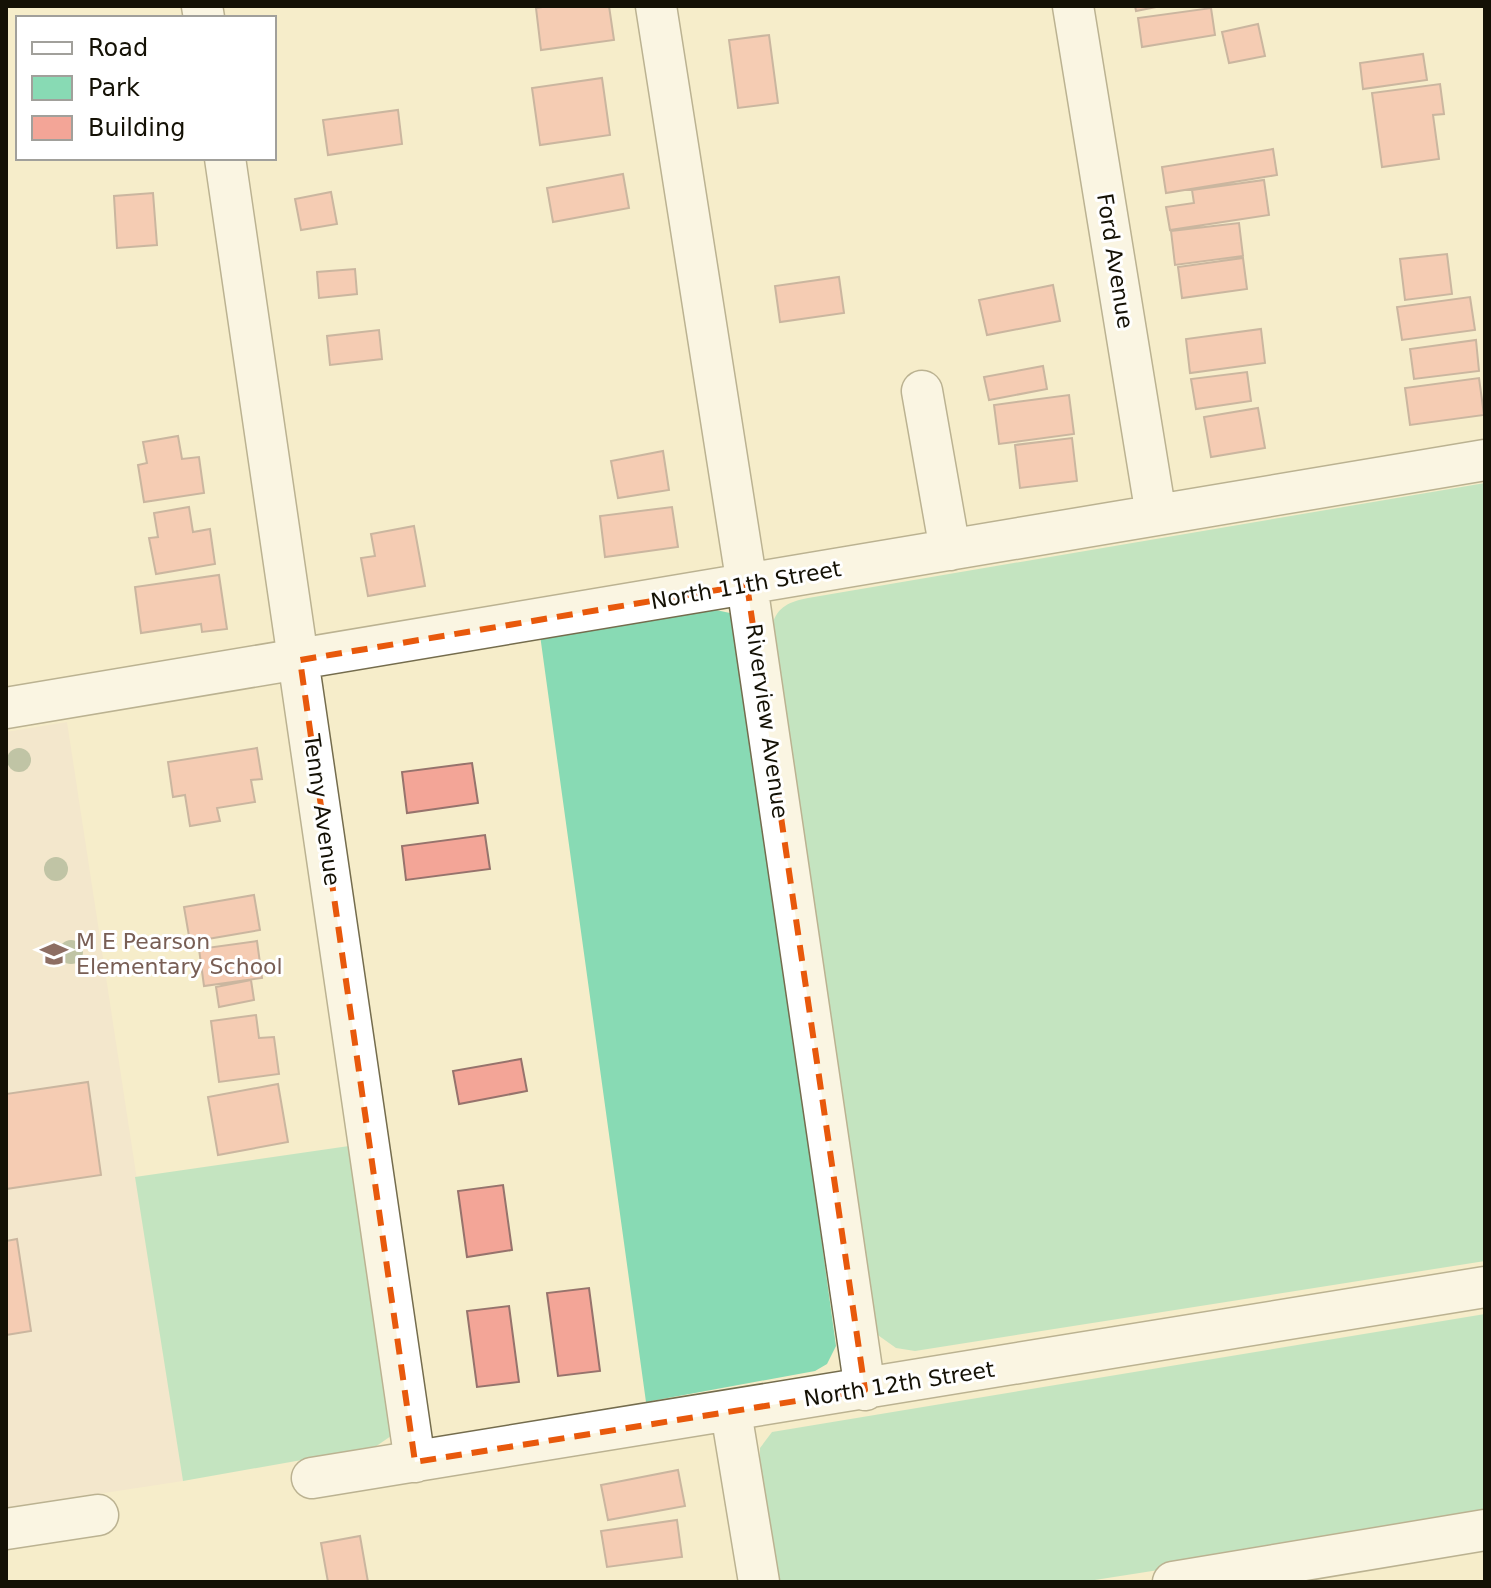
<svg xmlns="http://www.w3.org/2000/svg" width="1491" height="1588" font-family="'DejaVu Sans',sans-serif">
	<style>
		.education { fill: #f0e0ce }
		.green { fill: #88dab4 }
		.building { fill: #f3a597; stroke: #96736c; stroke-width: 2 }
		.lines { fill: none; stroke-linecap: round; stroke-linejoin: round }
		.minor-casing { stroke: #746c4d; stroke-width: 43 }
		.minor { stroke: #fff; stroke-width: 40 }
		.tree { fill: #7e9278 }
		.marked { fill: none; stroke: #e8590c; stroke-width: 6; stroke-dasharray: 16 10; stroke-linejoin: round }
		.labels { text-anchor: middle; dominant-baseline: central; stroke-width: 6; stroke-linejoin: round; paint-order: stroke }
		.street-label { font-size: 22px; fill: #141105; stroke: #fff }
		.education-label { font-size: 22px; fill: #785e54; stroke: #fff; text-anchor: start }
	</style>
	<rect width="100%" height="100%" fill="#f6edca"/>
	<path class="education" d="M67,722L183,1481L6,1508V732Z"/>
	<path class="green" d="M1485,483V1261L915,1351L896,1348L875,1333L772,625C778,606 789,602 808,598Z
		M711,609L730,613L737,625L836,1346L827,1364L815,1371L646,1402L540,635Z
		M349,1146L391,1436L375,1447L183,1481L135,1177Z
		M1485,1314V1519L1082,1582H778L760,1465V1448L772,1432Z"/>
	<path class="building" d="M549,6H609L614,40L541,50L536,8Z
		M1135,6H1161L1136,11Z
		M1211,8L1215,35L1142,47L1138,18Z
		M1258,24L1265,56L1229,63L1222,32Z
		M769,35L778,103L738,108L729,40Z
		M1423,54L1427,80L1363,89L1360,63Z
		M602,78L610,135L540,145L532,88Z
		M1440,84L1444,114L1433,115L1439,159L1382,167L1372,93Z
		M398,110L402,144L328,155L323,120Z
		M1273,149L1277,175L1166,193L1162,167Z
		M623,174L629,208L553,222L547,188Z
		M1264,180L1269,215L1170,230L1166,207L1194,203L1192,190Z
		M331,192L337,224L301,230L295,199Z
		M153,193L157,245L117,248L114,196Z
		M1239,223L1243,256L1175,265L1171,231Z
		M1447,254L1452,294L1405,300L1400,259Z
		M1243,258L1247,289L1182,298L1178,267Z
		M355,269L357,294L319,298L317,272Z
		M839,277L844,313L780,322L775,286Z
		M1053,285L1060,321L987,335L979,300Z
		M1470,297L1475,330L1402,340L1397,307Z
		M1261,329L1265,363L1190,373L1186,339Z
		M379,330L382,359L330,365L327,336Z
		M1476,340L1479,371L1414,379L1410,349Z
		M1043,366L1047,389L989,400L984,377Z
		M1247,372L1251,401L1196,409L1191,379Z
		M1479,378L1484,415L1410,425L1405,388Z
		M1069,395L1074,434L999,444L994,405Z
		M1258,408L1265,448L1211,457L1204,417Z
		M178,436L182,459L199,457L204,493L144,502L138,465L147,463L143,442Z
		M1072,438L1077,481L1020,488L1015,445Z
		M663,451L669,490L618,498L611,461Z
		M189,507L193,532L210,529L215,564L156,574L149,538L158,537L154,513Z
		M672,507L678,547L605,557L600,516Z
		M414,526L425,586L368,596L361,558L375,556L371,534Z
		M219,575L227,629L202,632L201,624L141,633L135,587Z
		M257,748L262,779L251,780L255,802L217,808L220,821L190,826L185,795L173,797L168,762Z
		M472,763L478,803L407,813L402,772Z
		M485,835L490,869L406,880L402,846Z
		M254,895L260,930L190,942L184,907Z
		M257,941L262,978L204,986L199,949Z
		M251,980L254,1000L219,1007L216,987Z
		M256,1015L259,1038L274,1037L279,1074L219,1082L211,1021Z
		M521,1059L527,1091L459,1104L453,1071Z
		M88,1082L101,1175L6,1189V1094Z
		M278,1084L288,1142L218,1155L208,1097Z
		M503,1185L512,1250L467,1257L458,1191Z
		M17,1239L31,1331L6,1335V1241Z
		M589,1288L600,1371L558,1376L547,1293Z
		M509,1306L519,1382L477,1387L467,1311Z
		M678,1470L685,1506L608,1520L601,1485Z
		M677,1520L682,1557L607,1567L601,1531Z
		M360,1536L368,1582H328L321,1543Z"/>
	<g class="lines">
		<g class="minor-casing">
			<path id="minor" d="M202,6L204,18
				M656,6L747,585L865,1390
				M1073,6L1156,515
				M225,158L415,1462
				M922,391L950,550
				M6,708L1485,460
				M731,1412L759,1582
				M312,1478L1485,1287
				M6,1529L98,1515
				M1173,1582L1485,1530"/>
		</g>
		<use href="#minor" class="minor"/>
	</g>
	<g class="tree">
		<circle cx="19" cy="760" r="12"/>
		<circle cx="56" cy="869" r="12"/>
		<circle cx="71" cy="952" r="12"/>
	</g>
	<path d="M0 0H1491V1588H0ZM747,585L865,1390L415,1462L300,660Z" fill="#f6edca" fill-opacity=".55" fill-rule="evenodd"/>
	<path class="marked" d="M747,585L865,1390L415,1462L300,660Z"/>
	<defs>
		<g id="school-bare" transform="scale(2.16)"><path d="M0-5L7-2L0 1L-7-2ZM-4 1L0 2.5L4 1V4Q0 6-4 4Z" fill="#8d6e63" stroke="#fff" stroke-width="2.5" paint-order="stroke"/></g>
	</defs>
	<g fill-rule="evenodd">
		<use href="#school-bare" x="54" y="954"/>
	</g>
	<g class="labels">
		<g class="street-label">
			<text transform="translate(1115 261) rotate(81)">Ford Avenue</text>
			<text transform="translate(746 585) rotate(-10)">North 11th Street</text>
			<text transform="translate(767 721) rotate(82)">Riverview Avenue</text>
			<text transform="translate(322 810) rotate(82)">Tenny Avenue</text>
			<text transform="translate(899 1384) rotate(-9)">North 12th Street</text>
		</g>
		<g class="education-label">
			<text x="76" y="941">M E Pearson<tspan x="76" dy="25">Elementary School</tspan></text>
		</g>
	</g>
	<rect width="1491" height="1588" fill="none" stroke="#141105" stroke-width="16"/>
	<rect x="16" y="16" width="260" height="144" fill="#ffffff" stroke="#a1a09b" stroke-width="2"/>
	<rect x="32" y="42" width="40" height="12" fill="#ffffff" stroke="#a1a09b" stroke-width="2"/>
	<text x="88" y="56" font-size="24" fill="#141105">Road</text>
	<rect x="32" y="76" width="40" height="24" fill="#88dab4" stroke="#a1a09b" stroke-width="2"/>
	<text x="88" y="96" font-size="24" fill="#141105">Park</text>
	<rect x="32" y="116" width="40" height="24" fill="#f3a597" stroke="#a1a09b" stroke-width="2"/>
	<text x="88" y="136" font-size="24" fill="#141105">Building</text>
</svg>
